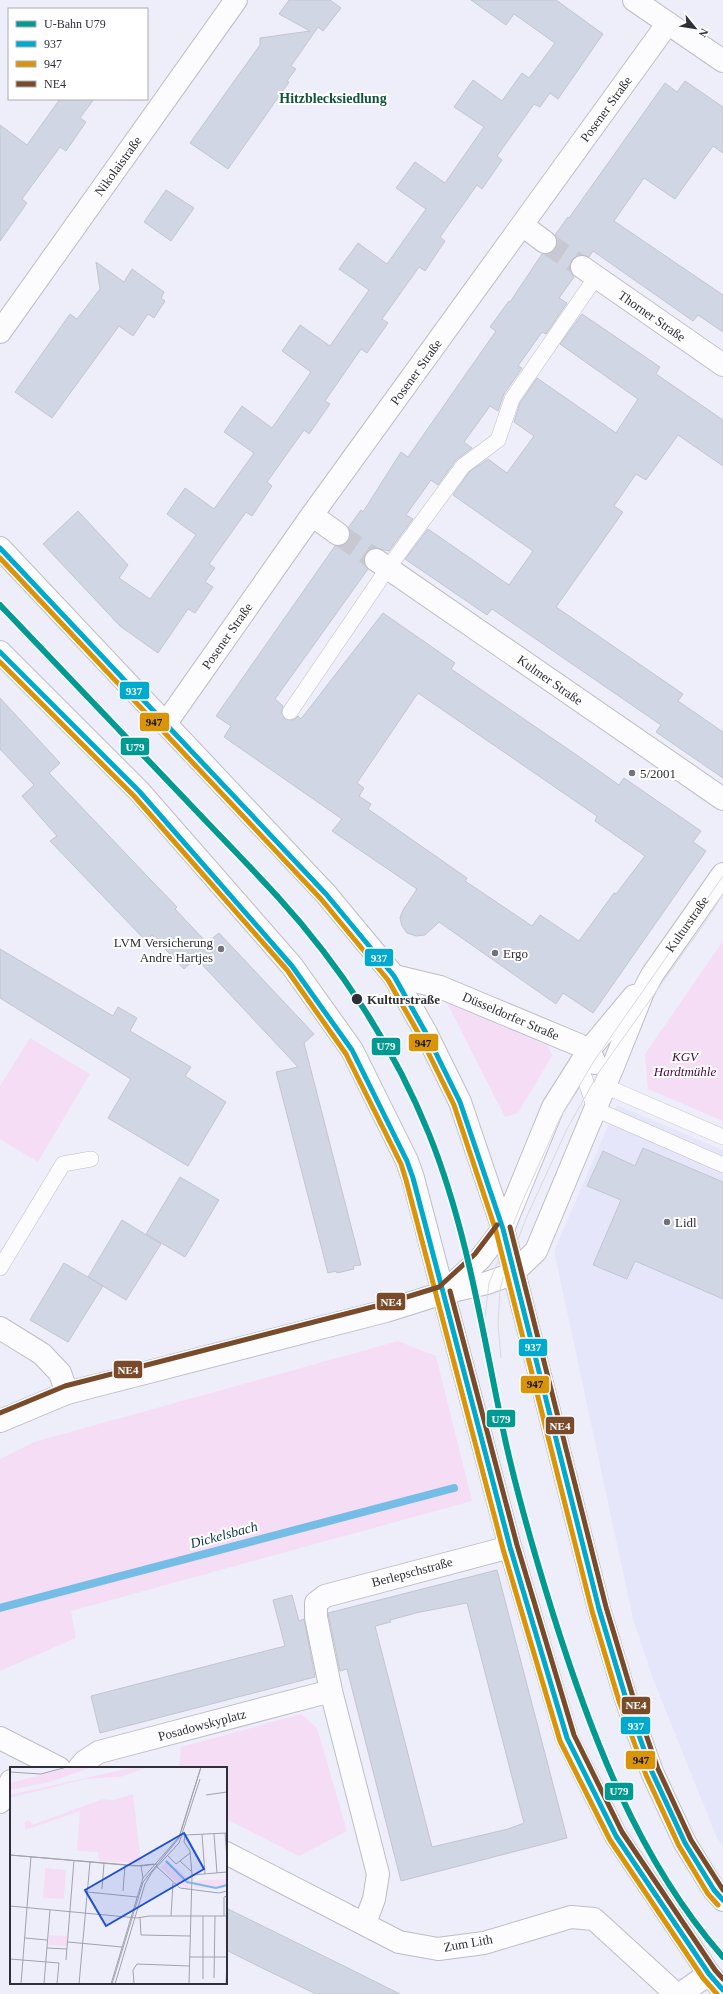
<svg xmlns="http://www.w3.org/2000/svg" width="723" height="1994" font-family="Georgia,serif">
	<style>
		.built { fill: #e6e6fb }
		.green { fill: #f5ddf6 }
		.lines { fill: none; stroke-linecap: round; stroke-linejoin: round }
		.stream { stroke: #74bde6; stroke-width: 8 }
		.building { fill: #d1d6e4; stroke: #c3c5cf; fill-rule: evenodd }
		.street-tunnel { stroke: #c8c8d3; stroke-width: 22; stroke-dasharray: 22 11; stroke-linecap: butt }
		.lane-casing { stroke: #bdbdc7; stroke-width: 16 }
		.street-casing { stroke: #bdbdc7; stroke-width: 24 }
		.secondary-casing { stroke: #bdbdc7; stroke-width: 24 }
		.lane { stroke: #fcfcfe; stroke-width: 15 }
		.street { stroke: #fcfcfe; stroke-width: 22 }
		.secondary { stroke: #fcfcfe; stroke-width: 22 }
		.tram { stroke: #d9d9dd; stroke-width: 1 }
		.bus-1-casing { stroke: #fff; stroke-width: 8 }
		.bus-2-casing { stroke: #fff; stroke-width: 8 }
		.bus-3-casing { stroke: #fff; stroke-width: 8 }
		.bus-1 { stroke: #00a9ce; stroke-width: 5 }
		.bus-2 { stroke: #d99409; stroke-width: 5 }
		.bus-3 { stroke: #7a4b2a; stroke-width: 5 }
		.metro-1-casing { stroke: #fff; stroke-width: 9 }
		.metro-1 { stroke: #009a93; stroke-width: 6 }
		.poi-dot { fill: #72727d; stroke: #fff; stroke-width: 1.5 }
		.stop-dot { fill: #2f2f39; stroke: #fff; stroke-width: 1.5 }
		.labels { text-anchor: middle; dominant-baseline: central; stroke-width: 4; stroke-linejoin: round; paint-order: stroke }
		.street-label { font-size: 13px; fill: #2f2f39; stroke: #fff }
		.poi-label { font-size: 13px; fill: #2f2f39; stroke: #fff; text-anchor: start }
		.stop-label { font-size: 13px; font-weight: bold; fill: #2f2f39; stroke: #fff; text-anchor: start }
		.park-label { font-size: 13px; font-style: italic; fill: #4a0343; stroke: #fff }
		.neighbourhood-label { font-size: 14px; font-weight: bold; fill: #10553a; stroke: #fff }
		.water-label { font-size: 14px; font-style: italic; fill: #08364c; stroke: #fff }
		.inset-river { fill: none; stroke: #74bde6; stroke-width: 2 }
		.inset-road { fill: none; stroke: #a2a2ad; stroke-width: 1 }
		.view { fill: #1d4ed8; fill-opacity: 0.15; stroke: #1d4ed8; stroke-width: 2 }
		.inset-edge { fill: none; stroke: #2f2f39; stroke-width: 2 }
		.line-badge { stroke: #fff; stroke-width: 1.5 }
		.badge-label { font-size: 11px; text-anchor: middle; font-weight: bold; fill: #fff }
		.pale-badge-label { font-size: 11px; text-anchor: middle; font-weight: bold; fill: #111 }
	</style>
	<rect width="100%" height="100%" fill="#eeeefa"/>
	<path class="built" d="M617,1105L723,1150V1846L717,1838L653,1679L633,1619L554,1251Z"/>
	<path class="green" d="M723,941V1121L648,1089L645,1054Z
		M447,1003L548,1046L552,1056L518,1113L505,1117Z
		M30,1038L90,1074L38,1162L0,1139V1086Z
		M398,1341L436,1356L472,1501L71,1611L76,1638L0,1671V1459L34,1442Z
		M301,1714L317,1728L347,1831L299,1856L226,1819V1768H179L181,1747Z"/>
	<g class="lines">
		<path class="stream" d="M0,1608L454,1488"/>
	</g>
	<path class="building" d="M289,0H330L341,8L323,31L318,27L291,66L296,69L287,81L289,82L228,169L190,143L260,45V38L310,31L279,14Z
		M471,0H556L603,34L558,99L550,93L540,107L534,104L497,156L502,160L482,189L477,185L440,237L445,241L425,271L419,267L382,319L388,323L367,353L361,349L325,401L330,404L309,434L304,430L267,482L272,486L252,516L246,512L209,564L215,568L205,582L213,587L195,613L188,609L158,653L120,626L43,544L78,511L128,565L119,578L150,599L196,535L167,514L185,488L214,509L254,453L224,432L242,406L272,428L311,372L282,351L300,325L330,346L369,290L339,269L358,243L387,264L426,209L396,188L415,162L445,183L484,127L454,107L473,80L502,101L522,73L529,78L555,43L514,14L506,25Z
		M685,81L723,107V153L713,146L675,199L644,178L614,221L723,295V332L698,315L693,321L593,251L589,257L583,255L576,256L572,260L570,266L571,272L574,277L559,298L567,303L546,334L542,332L518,366L522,368L504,394L498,411L490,406L464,442L472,448L456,460L438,485L431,480L406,515L413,519L389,551L377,548L371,549L366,553L364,559L368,569L275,699L283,706L281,712L285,719L294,720L298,716L301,719L383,613L455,663L451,669L578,756L619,785L624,778L701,831L693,842L706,851L593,1013L563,993L556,1004L439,922L425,935L416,936L407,933L402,926L400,918L403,910L417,889L332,831L342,819L224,737L231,726L216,716L335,546H343L348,541L350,535L348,528L361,510L363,512L401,452L408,457L496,331L490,327L509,301L510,302L542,254H550L555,249L557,243L555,235L568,217L569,218L665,83L677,92ZM418,693L597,816L595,821L645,856L616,894L614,893L579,941L540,915L532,926L465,881L467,878L368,809L371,804L359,796L364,788L357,783Z
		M60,99H94L80,118L86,122L66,151L60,147L22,199L27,203L0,241V125L27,145Z
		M166,190L194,208L171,241L144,222Z
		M96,262L124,282L132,269L164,292L161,298L165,301L154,318L148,314L133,336L119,326L52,418L15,392L70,314L77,319L100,289Z
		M582,314L660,367L656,374L723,420V466L678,435L646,480L636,474L614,506L623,512L556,607L683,694L678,701L723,732V778L656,732L661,725L492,609L487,615L405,559L428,529L509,585L533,551L453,495L469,472L488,459L507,473L534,436L514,422L520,403L537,378L616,433L638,399L560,344Z
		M0,698L60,763L49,773L148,877L177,907L175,909L207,943L219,933L314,1034L304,1043L361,1265L353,1266L354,1269L337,1273L336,1271L328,1273L276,1072L298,1067L196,958L184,969L152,935L146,941L50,841L57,836L22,796L34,785L0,749Z
		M0,949L113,1016L118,1007L137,1018L130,1031L191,1067L185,1076L226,1102L188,1166L108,1118L131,1079L0,998Z
		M643,1148L723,1182V1299L635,1261L627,1279L593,1265L621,1200L587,1186L603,1151L635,1166Z
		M180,1177L219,1200L185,1257L146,1234Z
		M122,1220L161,1244L126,1300L88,1277Z
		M64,1263L103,1286L68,1342L30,1320Z
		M497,1570L567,1838L401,1881L347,1669L340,1671L328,1613ZM467,1603L524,1823L508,1829L432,1847L375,1626L391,1622L390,1620L420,1612Z
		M292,1595L299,1621L304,1619L315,1677L100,1733L91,1696L285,1646L273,1600Z
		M226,1908L350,1969L400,1994H316L264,1969L226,1950Z"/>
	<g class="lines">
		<path class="street-tunnel" d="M545,242L582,267
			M338,534L376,560"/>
		<g class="lane-casing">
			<path id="lane" d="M290,712L388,568L463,466L498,440L512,399L596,277
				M580,1064L595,1109L723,1165
				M605,1086L723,1137
				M0,1268L63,1164L91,1159"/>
		</g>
		<g class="street-casing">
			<path id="street" d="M634,0L723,61
				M522,225L545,242
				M582,267L723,365
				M0,332L236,0
				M312,515L338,534
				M376,560L723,799
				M166,723L312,515L668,23
				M394,976L440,987L579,1045L589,1050L595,1063
				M503,1229L553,1107L589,1050L634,996
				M512,1274L536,1251L614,1064L643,992L652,975L723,874
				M0,1328L42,1354L60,1373L67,1393
				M0,1738L59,1768
				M79,1768L85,1761L99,1752L331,1691
				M0,1802L11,1781
				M226,1853L399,1942L438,1949L484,1943L571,1917L594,1919L676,1994
				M365,1923L374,1899L378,1874L331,1691L316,1617V1603L325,1596L510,1547
				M680,1994L709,1974"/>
		</g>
		<g class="secondary-casing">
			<path id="secondary" d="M0,548L326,894L394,976L426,1033L460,1102L503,1229L599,1609L626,1699L652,1772L685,1843L714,1890L723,1900
				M0,652L139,791L292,966L352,1050L407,1161L413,1178L510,1547L567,1738L616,1836L709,1974L723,1990
				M444,1292L480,1259L503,1229
				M0,1421L67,1393L386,1311L443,1293L487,1283L512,1274"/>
		</g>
		<use href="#lane" class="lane"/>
		<use href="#street" class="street"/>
		<use href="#secondary" class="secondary"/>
		<path class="tram" d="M487,1353L485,1317L489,1283L523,1200L560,1118L594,1061L723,876
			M501,1358L498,1324L500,1290L503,1278L527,1216L567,1129L599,1072L706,921L723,894"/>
		<g class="bus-1-casing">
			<path id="bus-1" d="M0,548L326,894L394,976L426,1033L460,1102L503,1229L599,1609L626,1699L652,1772L685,1843L714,1890L723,1900
				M0,652L139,791L292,966L352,1050L407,1161L413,1178L510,1547L567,1738L616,1836L709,1974L723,1990"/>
		</g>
		<g class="bus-2-casing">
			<path id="bus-2" d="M0,558L321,899L388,980L420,1036L454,1105L496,1231L592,1611L619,1701L646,1775L679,1846L708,1894L718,1905
				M0,662L134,796L287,970L346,1054L401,1164L406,1180L503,1549L560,1741L610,1840L703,1978L717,1994"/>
		</g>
		<g class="bus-3-casing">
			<path id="bus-3" d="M510,1227L606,1607L633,1697L658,1769L691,1840L723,1890
				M450,1291L517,1545L574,1735L622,1832L715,1970L723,1979
				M0,1413L65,1386L384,1304L439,1287L475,1254L497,1225"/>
		</g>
		<use href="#bus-1" class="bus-1"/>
		<use href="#bus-2" class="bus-2"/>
		<use href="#bus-3" class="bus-3"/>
		<g class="metro-1-casing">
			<path id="metro-1" d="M0,605C62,670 123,734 185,799C215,831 247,863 277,896C340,965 394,1047 429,1134C468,1231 483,1336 505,1439C518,1498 535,1556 553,1614C591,1735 638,1860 723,1957"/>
		</g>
		<use href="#metro-1" class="metro-1"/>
	</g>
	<g class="poi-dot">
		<circle cx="632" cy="773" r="4"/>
		<circle cx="221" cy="949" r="4"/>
		<circle cx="495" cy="953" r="4"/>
		<circle cx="667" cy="1222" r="4"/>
	</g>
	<circle class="stop-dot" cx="357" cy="999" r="6"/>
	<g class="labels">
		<g class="street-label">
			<text transform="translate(606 109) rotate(-54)">Posener Straße</text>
			<text transform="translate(118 166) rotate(-54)">Nikolaistraße</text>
			<text transform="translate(652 316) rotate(35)">Thorner Straße</text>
			<text transform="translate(416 372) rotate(-54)">Posener Straße</text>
			<text transform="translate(227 636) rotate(-55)">Posener Straße</text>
			<text transform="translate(550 680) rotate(35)">Kulmer Straße</text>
			<text transform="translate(687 924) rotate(-55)">Kulturstraße</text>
			<text transform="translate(511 1016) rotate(23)">Düsseldorfer Straße</text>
			<text transform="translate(412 1572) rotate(-15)">Berlepschstraße</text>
			<text transform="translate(202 1725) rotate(-15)">Posadowskyplatz</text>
			<text transform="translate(468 1943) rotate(-10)">Zum Lith</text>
		</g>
		<g class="poi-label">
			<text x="640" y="773">5/2001</text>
			<text x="213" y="942" text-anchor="end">LVM Versicherung<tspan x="213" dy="15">Andre Hartjes</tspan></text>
			<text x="503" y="953">Ergo</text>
			<text x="675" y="1222">Lidl</text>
		</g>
		<g class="stop-label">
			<text x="367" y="999">Kulturstraße</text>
		</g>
		<g class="park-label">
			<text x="685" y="1056">KGV<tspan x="685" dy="15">Hardtmühle</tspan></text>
		</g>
		<g class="neighbourhood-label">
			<text x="333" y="98">Hitzblecksiedlung</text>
		</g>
		<g class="water-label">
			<text transform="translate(224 1535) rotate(-15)">Dickelsbach</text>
		</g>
	</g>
	<g transform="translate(10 1767)">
		<rect width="217" height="217" fill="#eeeefa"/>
		<path d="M62,0H82L40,15L0,23V16ZM124,0H138L110,10L76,12L0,31V28ZM93,32L103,33L15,63V55L19,53L22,58Z" fill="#f5ddf6"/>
		<path d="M123,27L131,96L89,94L88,85L67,84L70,43ZM156,93L180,112V121L171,119L151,101ZM35,101L56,103L54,132L33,131ZM217,112V119L212,122L184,121L183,114ZM39,168L57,169V179L38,178Z" fill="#f5ddf6"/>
		<path class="inset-river" d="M156,94L177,115L206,121L217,118"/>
		<path class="inset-road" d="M0,5L31,7L57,0M196,28L217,25M215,66L217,91M192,67L195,107M204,67L207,106M175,68L174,75L180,84L182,108L179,217M175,68L217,66M0,88L125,99L144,97M0,88L131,99L147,97M158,89L166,97L180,86M170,94L181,104M131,99L133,111M146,99L170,121L209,126L217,124M182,108L217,105M92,122L94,96M113,124L115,98M78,125L127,130M0,139L127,151L139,149H217M161,149L163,116M193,149V212M214,149V130L217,129M130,150L131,168L180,169M15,171L37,173M58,175L112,180M37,181L57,182M179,190H217M0,192L49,196L47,217M56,193L64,93M204,211L205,149M11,217L21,89M34,217L40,143M69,217L80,95M101,217L133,111L169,70L191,0M102,217L133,115L169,71L191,0M105,217L135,117L142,105L169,76L190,12M124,217L123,203L127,197L179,199M216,217L217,193"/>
		<path class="view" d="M174,66L194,102L96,159L75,123Z"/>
		<rect width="217" height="217" class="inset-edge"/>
	</g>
	<g class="line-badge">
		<rect x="119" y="681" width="31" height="19" rx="4" fill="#00a9ce"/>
		<rect x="139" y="712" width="31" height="20" rx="4" fill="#d99409"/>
		<rect x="120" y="737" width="30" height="19" rx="4" fill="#009a93"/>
		<rect x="364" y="948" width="30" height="19" rx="4" fill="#00a9ce"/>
		<rect x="408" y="1033" width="31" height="19" rx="4" fill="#d99409"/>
		<rect x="371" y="1037" width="30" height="19" rx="4" fill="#009a93"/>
		<rect x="376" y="1292" width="30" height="19" rx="4" fill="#7a4b2a"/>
		<rect x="518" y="1338" width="30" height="19" rx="4" fill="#00a9ce"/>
		<rect x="113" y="1360" width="30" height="19" rx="4" fill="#7a4b2a"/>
		<rect x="520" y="1375" width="30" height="19" rx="4" fill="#d99409"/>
		<rect x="486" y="1409" width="30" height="19" rx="4" fill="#009a93"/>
		<rect x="545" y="1416" width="30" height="19" rx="4" fill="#7a4b2a"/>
		<rect x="621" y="1696" width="30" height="19" rx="4" fill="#7a4b2a"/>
		<rect x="620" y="1716" width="31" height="19" rx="4" fill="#00a9ce"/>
		<rect x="625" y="1750" width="31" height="20" rx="4" fill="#d99409"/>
		<rect x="604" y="1782" width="30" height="19" rx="4" fill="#009a93"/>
	</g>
	<g class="badge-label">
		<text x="134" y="695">937</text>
		<text x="135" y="751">U79</text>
		<text x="379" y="962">937</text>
		<text x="386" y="1050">U79</text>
		<text x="391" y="1306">NE4</text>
		<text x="533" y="1351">937</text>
		<text x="128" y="1374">NE4</text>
		<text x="501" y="1423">U79</text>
		<text x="560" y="1430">NE4</text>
		<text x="636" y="1709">NE4</text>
		<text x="636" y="1730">937</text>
		<text x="619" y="1795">U79</text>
	</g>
	<g class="pale-badge-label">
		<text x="154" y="726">947</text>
		<text x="423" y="1047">947</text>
		<text x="535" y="1388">947</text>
		<text x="641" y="1764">947</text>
	</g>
	<rect x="8" y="8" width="140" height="92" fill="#ffffff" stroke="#acacb0"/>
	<rect x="16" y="21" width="20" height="6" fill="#009a93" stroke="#acacb0"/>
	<text x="44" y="28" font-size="12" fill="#2f2f39">U-Bahn U79</text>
	<rect x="16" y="41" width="20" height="6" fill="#00a9ce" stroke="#acacb0"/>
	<text x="44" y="48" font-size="12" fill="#2f2f39">937</text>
	<rect x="16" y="61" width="20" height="6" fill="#d99409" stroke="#acacb0"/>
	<text x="44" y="68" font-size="12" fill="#2f2f39">947</text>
	<rect x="16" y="81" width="20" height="6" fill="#7a4b2a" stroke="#acacb0"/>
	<text x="44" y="88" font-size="12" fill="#2f2f39">NE4</text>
	<g transform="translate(695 28) rotate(120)" stroke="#ffffff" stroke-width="3" paint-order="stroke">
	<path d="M0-3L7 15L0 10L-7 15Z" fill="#2f2f39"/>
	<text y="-6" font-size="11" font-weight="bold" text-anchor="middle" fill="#2f2f39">N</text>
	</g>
</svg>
